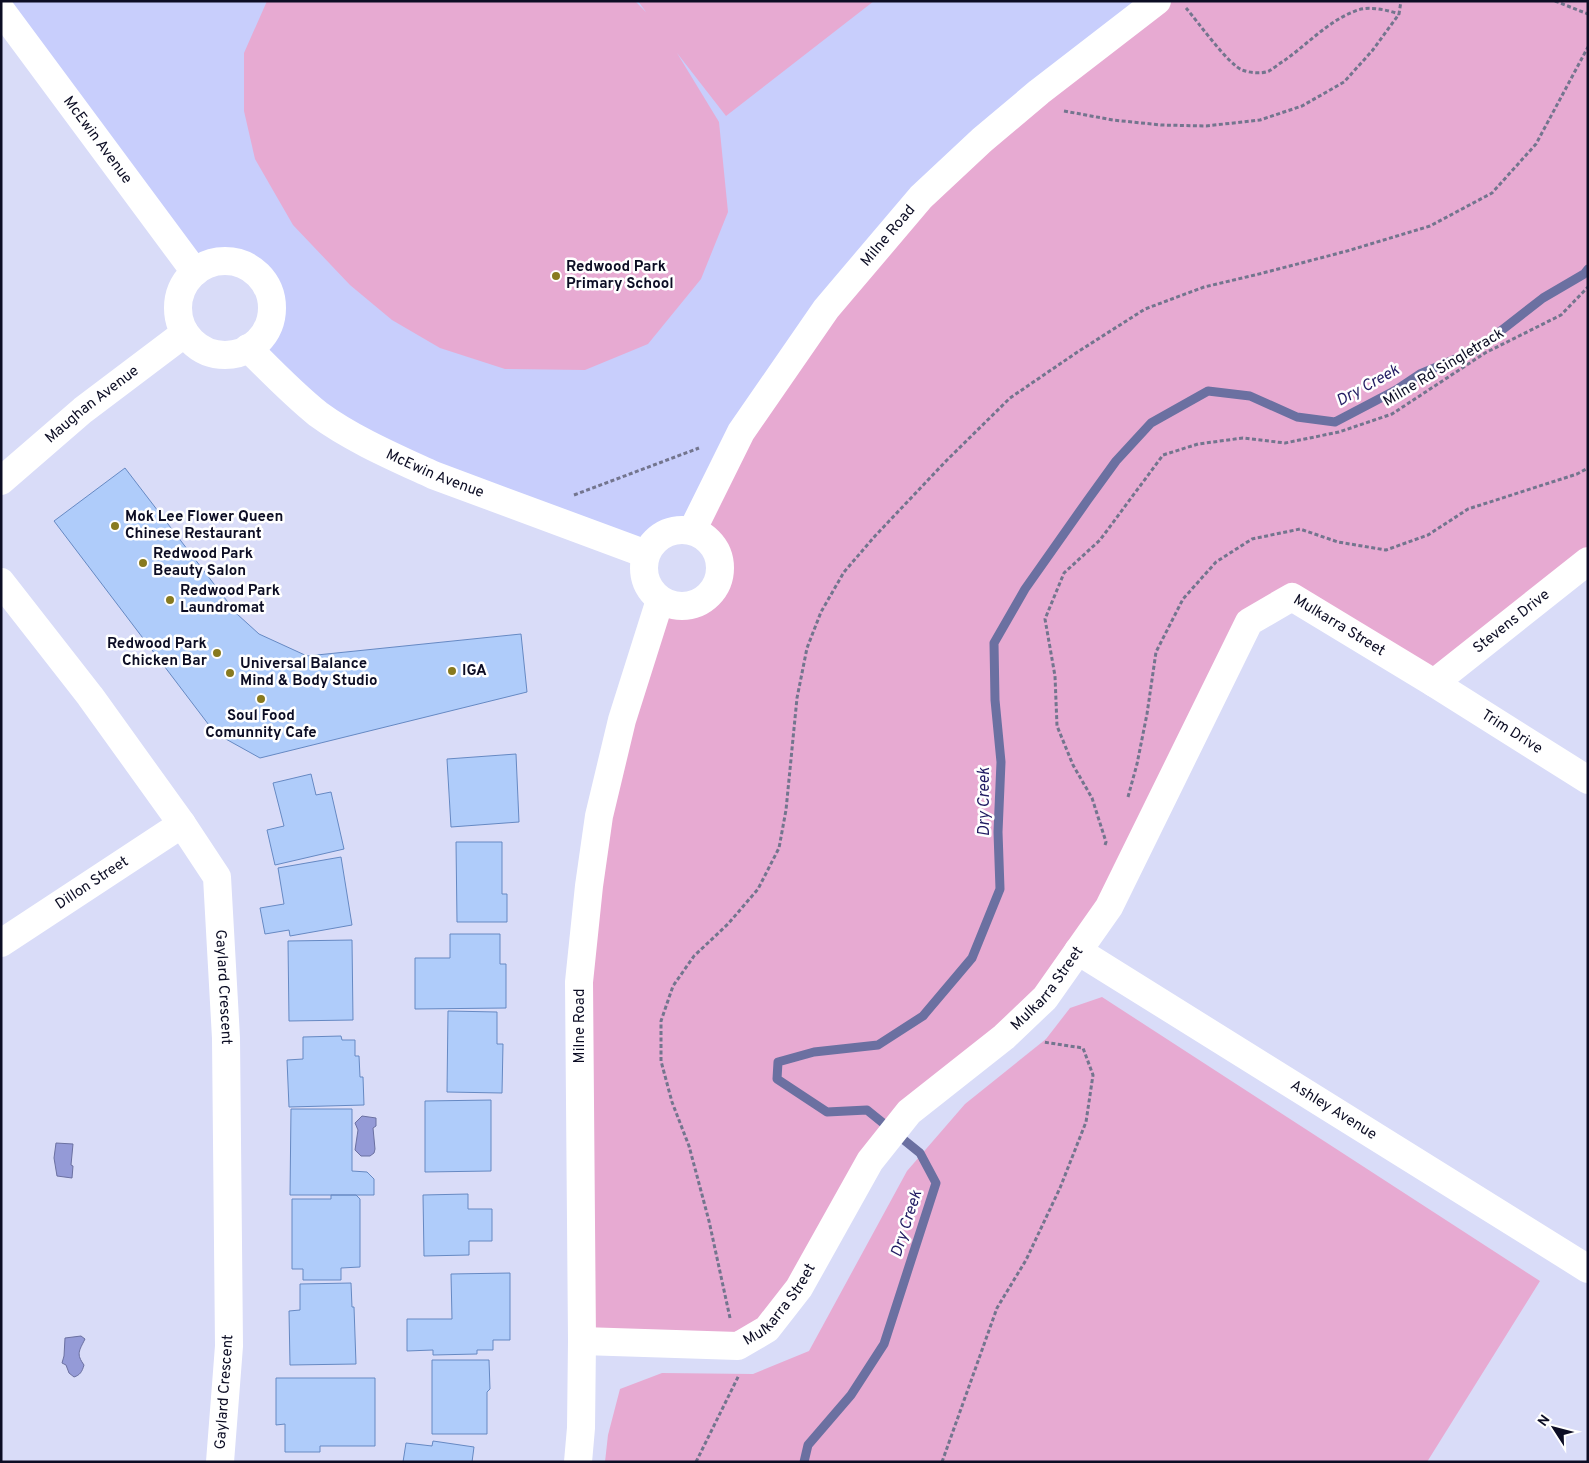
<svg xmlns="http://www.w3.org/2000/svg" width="1589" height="1463" font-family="Overpass,sans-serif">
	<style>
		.built { fill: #c8cefc }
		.green { fill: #e7aad2 }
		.water { fill: #949ad7; stroke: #6b70a1 }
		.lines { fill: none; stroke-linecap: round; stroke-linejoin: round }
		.stream { stroke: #6b70a1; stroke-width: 9 }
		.building { fill: #afccfa; stroke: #6689c3 }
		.path { stroke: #73758e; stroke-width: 3; stroke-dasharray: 4 2.5; stroke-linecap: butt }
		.minor { stroke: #fff; stroke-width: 28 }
		.secondary { stroke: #fff; stroke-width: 28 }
		.poi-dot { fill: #887a1f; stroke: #fff; stroke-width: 2 }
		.labels { text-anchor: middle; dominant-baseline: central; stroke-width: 5; stroke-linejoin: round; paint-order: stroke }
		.street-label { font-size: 15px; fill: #0c0d24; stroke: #fff }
		.poi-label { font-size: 15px; font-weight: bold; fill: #0c0d24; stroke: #fff; text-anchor: start }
		.water-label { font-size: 16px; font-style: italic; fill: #221c63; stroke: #fff }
	</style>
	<rect width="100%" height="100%" fill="#d9dcf8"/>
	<path class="built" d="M1,1H1157L681,530L670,532L660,537L652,544L400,460L248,348L262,337L269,324L272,309L270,294L263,280L254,272L238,263L223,261L208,264L195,272Z"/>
	<path class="green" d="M267,1H635L646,12L638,1H874L726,116L677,53L719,122L728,212L701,279L648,344L585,370L505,369L440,348L392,320L350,285L293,225L255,159L244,111V53Z
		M1156,1H1588V561L1434,683L1279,605L1249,622L1078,951L909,1112L799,1288L738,1346L582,1341L579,982L599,816L672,605C676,606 680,607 684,606C713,605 728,571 714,548C709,540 701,535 692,531L741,432L921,197Z
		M1102,997L1540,1281L1427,1462H605L608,1435L620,1389L662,1373L753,1374L809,1351L907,1171L965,1104L1046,1039L1070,1008Z"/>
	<path class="water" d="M362,1116L376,1118V1126L373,1128L375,1149L374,1153L370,1156H361L355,1150L358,1130L355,1123Z
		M56,1143L73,1144L71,1165L73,1166L72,1178L57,1176L54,1158Z
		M81,1336L85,1339C79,1351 76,1354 84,1365C82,1372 80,1375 74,1377L69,1373L66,1365L62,1363L64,1356L65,1338Z"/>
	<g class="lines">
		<path class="stream" d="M804,1462L808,1445L851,1395L884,1344L936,1183L920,1153L867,1110L827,1112L777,1079L778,1062L814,1052L878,1045L923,1016L972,958L1000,889L998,832L1001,762L995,700L994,643L1025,589L1087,501L1116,461L1151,423L1208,391L1250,396L1297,417L1335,422L1396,390L1420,374L1475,351L1543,298L1584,274L1588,269"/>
	</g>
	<path class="building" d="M125,468L237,614L259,634L307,656L521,634L527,692L260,758L215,733L54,521Z
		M516,754L519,822L451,827L447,759Z
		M311,774L316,795L331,792L344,849L275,865L267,830L284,826L273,783Z
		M456,842H502V894H507V922H457Z
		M341,857L352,925L290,936L289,930L265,934L260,908L284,904L278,868Z
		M450,934H500V964H506V1008L415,1009V958H450Z
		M352,940L353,1020L289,1021L288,941Z
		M448,1011L497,1012V1044H503L502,1093L447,1092Z
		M341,1036L342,1040H355V1056H359L360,1077H363L364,1105L289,1107L287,1060L303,1059V1037Z
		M491,1100V1171L425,1172V1101Z
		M291,1109H352V1171L367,1172L374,1179V1195H290Z
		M468,1194V1209H492V1241H469V1255L424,1256L423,1195Z
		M331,1195H356L360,1199V1267L341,1268V1280H303V1269H292V1199H331Z
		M510,1273V1340H493V1350H477V1354L433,1355V1350L407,1351V1319H452L451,1274Z
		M351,1283L352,1307H354L356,1364L290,1365L289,1311L300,1310V1284Z
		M432,1360H489L490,1389L487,1392V1434H432Z
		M276,1378H375V1446H320V1452H285V1424L276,1425Z
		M433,1441L474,1447L472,1462H403L406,1443L432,1446Z"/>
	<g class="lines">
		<path class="path" d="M1555,1L1588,14
			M1186,8C1198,22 1228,64 1242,70C1250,73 1262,74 1269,71C1274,68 1280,63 1285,60C1309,43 1329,20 1358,10C1371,6 1387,10 1399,14
			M1064,111L1113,120L1161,125L1206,126L1260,120L1302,106L1344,82L1372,51L1399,14L1401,1
			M574,495L699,448
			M1128,797L1137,764L1147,714L1156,652L1183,599L1216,562L1252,539L1300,529L1338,542L1386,550L1428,535L1468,509L1577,474L1588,468
			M1105,845L1106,842L1092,798L1073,765L1057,726L1055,676L1045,619L1064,573L1100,540L1163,455L1198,444L1243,438L1285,443L1339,432L1392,414L1485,353L1561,315L1588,287
			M730,1318L709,1221L689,1146L672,1102L661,1061V1021L673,986L694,956L728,924L758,889L779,848L786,810L797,698L807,648L821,612L844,572L875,536L946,461L1010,398L1076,353L1145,309L1204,287L1263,273L1347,251L1430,226L1492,193L1536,144L1588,47
			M696,1462L739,1375
			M942,1462L997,1308L1026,1260L1060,1188L1086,1122L1093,1075L1083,1048L1043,1042"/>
		<g class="minor">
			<path id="s1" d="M1,10L195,272"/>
			<circle cx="225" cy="308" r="47"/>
			<path id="s2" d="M248,348C271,371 293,394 318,414C352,439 394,457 433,475L646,554"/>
			<path id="s3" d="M1,481L83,410L185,333"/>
			<path id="s4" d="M1,582L90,696L182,824L217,877L226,1038L229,1346L220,1462"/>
			<path id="s5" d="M1434,683L1588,561"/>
			<path id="s6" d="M1,943L182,824"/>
			<path id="s7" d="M1078,951L1588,1269"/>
			<path id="s8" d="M582,1341L738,1346L767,1329L799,1288L870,1161L909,1112L1004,1037L1045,998L1109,907L1249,622L1292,597L1434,683L1588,780"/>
		</g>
		<g class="secondary">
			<circle cx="682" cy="568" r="38"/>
			<path id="s9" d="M692,531L741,432L826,309L921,197L982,140L1039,92L1157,1"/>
			<path d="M578,1462L581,1428L582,1341L579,982L589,886L599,816L622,720L660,600"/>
		</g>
	</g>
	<g class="poi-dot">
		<circle cx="556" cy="276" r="5"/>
		<circle cx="115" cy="526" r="5"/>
		<circle cx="143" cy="563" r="5"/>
		<circle cx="170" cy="600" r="5"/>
		<circle cx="217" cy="653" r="5"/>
		<circle cx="452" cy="671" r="5"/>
		<circle cx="230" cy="673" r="5"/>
		<circle cx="261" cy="699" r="5"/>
	</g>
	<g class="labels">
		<g class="street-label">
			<text stroke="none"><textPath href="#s1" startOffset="162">McEwin Avenue</textPath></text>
			<text stroke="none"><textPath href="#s9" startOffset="356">Milne Road</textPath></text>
			<text transform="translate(1444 368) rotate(-31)">Milne Rd Singletrack</text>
			<text stroke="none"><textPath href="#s3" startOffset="119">Maughan Avenue</textPath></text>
			<text stroke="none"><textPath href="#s2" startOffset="228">McEwin Avenue</textPath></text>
			<text stroke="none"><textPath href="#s5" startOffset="99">Stevens Drive</textPath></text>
			<text stroke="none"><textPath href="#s8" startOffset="1161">Mulkarra Street</textPath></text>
			<text stroke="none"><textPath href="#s8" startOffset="1364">Trim Drive</textPath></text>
			<text stroke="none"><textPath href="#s6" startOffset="109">Dillon Street</textPath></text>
			<text stroke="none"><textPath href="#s4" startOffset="476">Gaylard Crescent</textPath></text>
			<text stroke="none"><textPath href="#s8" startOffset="636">Mulkarra Street</textPath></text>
			<text transform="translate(580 1026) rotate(-90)">Milne Road</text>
			<text stroke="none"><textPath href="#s7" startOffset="301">Ashley Avenue</textPath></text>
			<text stroke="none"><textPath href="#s8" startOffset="216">Mulkarra Street</textPath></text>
			<text transform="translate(225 1392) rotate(-86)">Gaylard Crescent</text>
		</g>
		<g class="poi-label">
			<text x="566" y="267">Redwood Park<tspan x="566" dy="17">Primary School</tspan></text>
			<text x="125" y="517">Mok Lee Flower Queen<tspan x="125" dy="17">Chinese Restaurant</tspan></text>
			<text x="153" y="554">Redwood Park<tspan x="153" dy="17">Beauty Salon</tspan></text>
			<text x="180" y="591">Redwood Park<tspan x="180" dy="17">Laundromat</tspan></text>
			<text x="207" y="644" text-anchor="end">Redwood Park<tspan x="207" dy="17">Chicken Bar</tspan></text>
			<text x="240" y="664">Universal Balance<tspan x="240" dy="17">Mind &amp; Body Studio</tspan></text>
			<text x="462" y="671">IGA</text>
			<text x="261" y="716" text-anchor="middle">Soul Food<tspan x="261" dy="17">Comunnity Cafe</tspan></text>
		</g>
		<g class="water-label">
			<text transform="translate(1368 386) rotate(-29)">Dry Creek</text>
			<text transform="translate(985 802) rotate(-90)">Dry Creek</text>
			<text transform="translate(907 1224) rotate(-72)">Dry Creek</text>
		</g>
	</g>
	<rect width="1589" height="1463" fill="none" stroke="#0c0d24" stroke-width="5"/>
	<g transform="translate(1554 1428) rotate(306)" stroke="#ffffff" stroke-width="4" paint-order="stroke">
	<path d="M0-4L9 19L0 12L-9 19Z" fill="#0c0d24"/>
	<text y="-8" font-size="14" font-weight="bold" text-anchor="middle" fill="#0c0d24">N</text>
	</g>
</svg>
